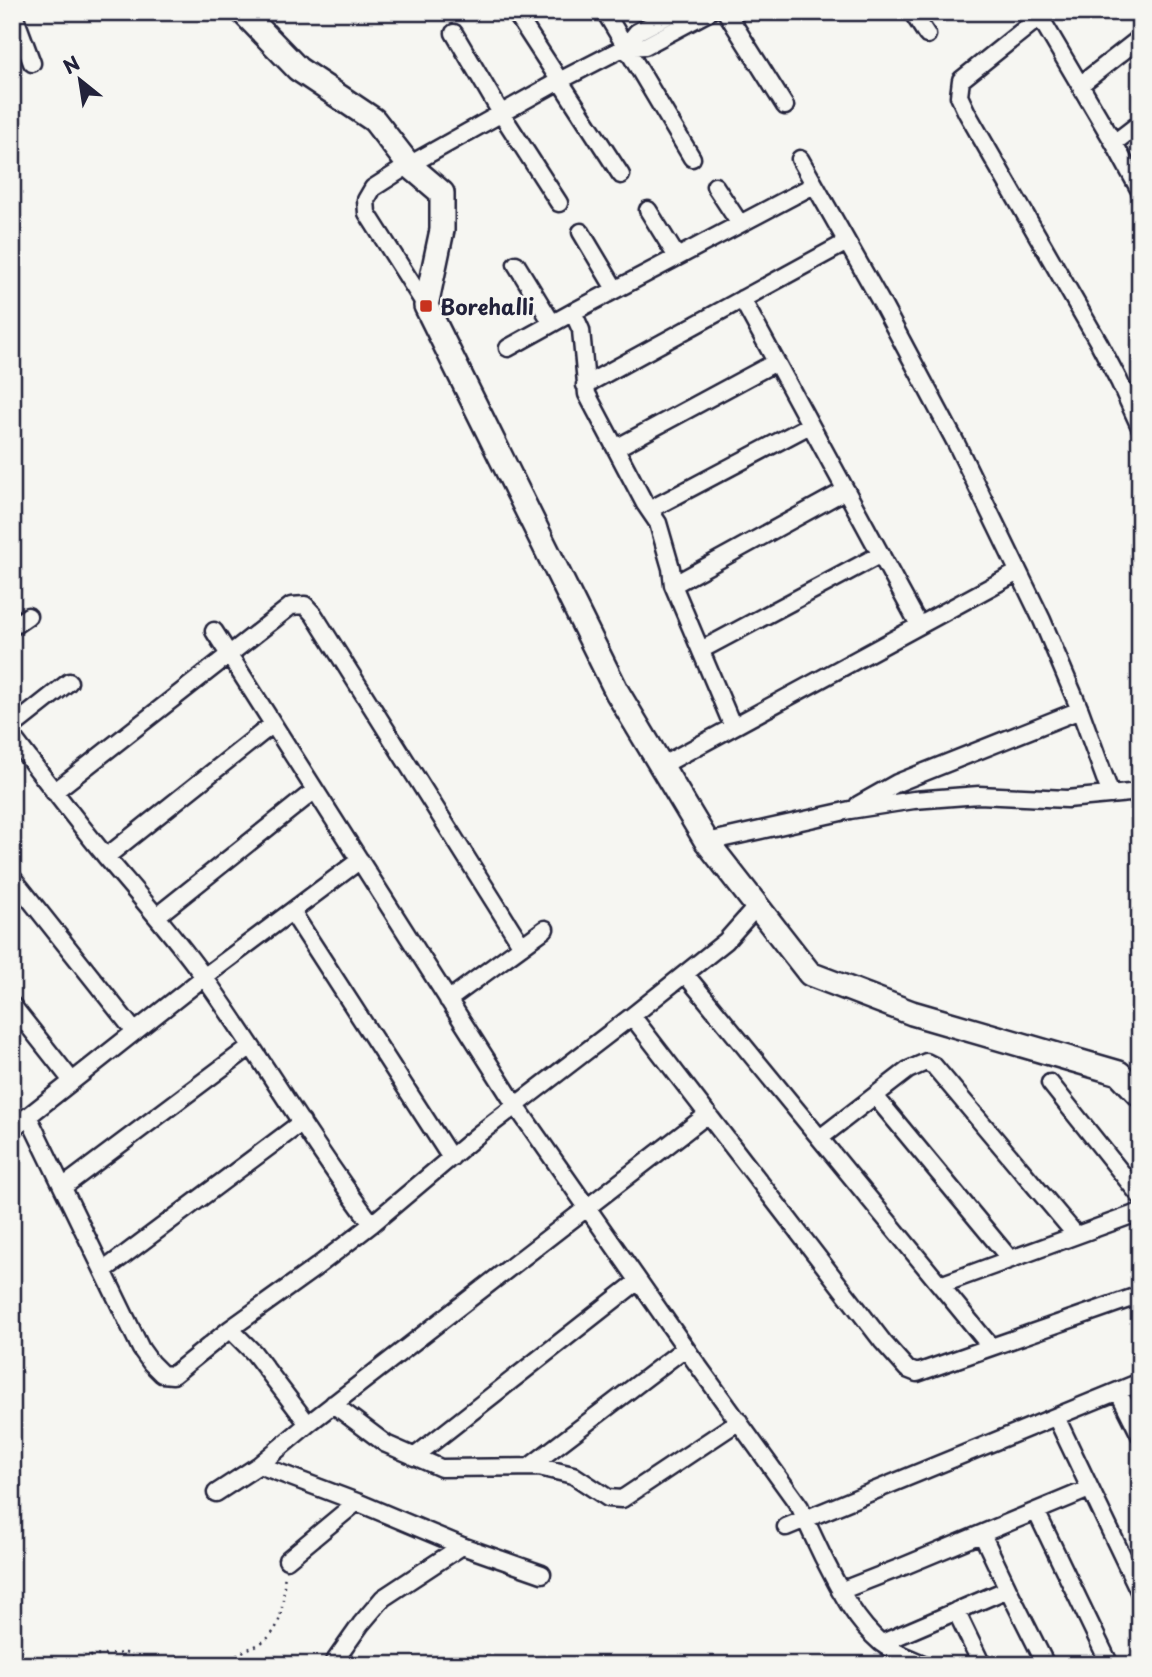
<svg xmlns="http://www.w3.org/2000/svg" width="1152" height="1677" font-family="'Playpen Sans',sans-serif">
	<style>
		.lines { fill: none; stroke-linecap: round; stroke-linejoin: round }
		.street-casing { stroke: #22223b; stroke-width: 21 }
		.secondary-casing { stroke: #22223b; stroke-width: 28 }
		.path { stroke: #22223b; stroke-width: 2.5; stroke-dasharray: 2 5; stroke-linecap: butt }
		.street { stroke: #f6f6f2; stroke-width: 16 }
		.secondary { stroke: #f6f6f2; stroke-width: 23 }
		.poi-dot { fill: #c8321e; stroke: #f6f6f2; stroke-width: 2.5 }
		.labels { text-anchor: middle; dominant-baseline: central; stroke-width: 5; stroke-linejoin: round; paint-order: stroke }
		.poi-label { font-size: 21px; font-weight: bold; fill: #22223b; stroke: #f6f6f2; text-anchor: start }
	</style>
	<rect width="100%" height="100%" fill="#f6f6f2"/>
	<filter id="ink" filterUnits="userSpaceOnUse"><feTurbulence type="fractalNoise" baseFrequency=".0143" numOctaves="2"/><feDisplacementMap in="SourceGraphic" scale="14" xChannelSelector="R" yChannelSelector="G"/><feConvolveMatrix kernelMatrix="1 2 1 2 8 2 1 2 1" color-interpolation-filters="sRGB"/></filter>
	<g filter="url(#ink)">
		<g class="lines">
			<g class="street-casing">
				<path id="street" d="M13,12L32,63
					M515,12L621,175
					M605,12L692,158
					M726,12L785,106
					M912,12L927,35
					M1046,12L961,80L959,96L967,113L1099,343L1119,381L1140,427
					M1040,17L1114,143L1140,191
					M454,33L501,113L559,203
					M625,47L637,32L675,12
					M1080,85L1140,38
					M1114,143L1140,123
					M800,159L881,302L956,443L1042,620L1080,710L1111,795
					M715,186L740,224
					M648,210L677,257
					M581,232L615,289
					M516,264L552,323
					M742,299L919,625
					M426,306L367,213L366,200L373,188L409,165L559,81L625,47L645,46L709,12
					M573,312L581,330L587,394L645,504L658,523L671,568L673,585L733,727
					M508,348L573,312L814,185
					M585,385L847,242
					M616,448L776,362
					M649,510L810,425
					M673,585L846,490
					M12,627L28,616
					M214,631L516,1106L694,1360L800,1507C807,1524 815,1540 823,1557C839,1588 854,1620 881,1643C894,1653 910,1658 925,1665
					M701,650L881,554
					M12,727L69,682
					M12,736C43,777 74,818 107,858C140,897 174,935 204,977C262,1058 312,1145 372,1224L480,1133L632,1016L726,941L757,906
					M661,766L1018,572
					M54,792L291,606L305,605L314,615L522,946
					M858,805L897,783L1080,710
					M707,842L850,810L914,800L979,795L1067,799L1140,792
					M106,857L273,724
					M12,877L135,1032
					M292,912L451,1158
					M157,916L315,790
					M685,974L991,1347
					M448,1000L545,929
					M12,1005L72,1081
					M632,1016L883,1342L907,1369L917,1373L1140,1295
					M1050,1083L1140,1196
					M875,1096L1010,1259
					M28,1116L141,1349L151,1363L162,1374L173,1375L230,1329
					M12,1129L204,977L360,860
					M820,1138L908,1070L926,1062L934,1066L1076,1235
					M63,1187L251,1046
					M103,1271L302,1122
					M940,1285L1140,1212
					M1118,1391L1140,1435
					M333,1404L386,1444L441,1468L539,1467L573,1475L608,1498L622,1499L739,1421
					M1056,1417L1140,1593
					M308,1424L708,1114
					M414,1457L638,1281
					M259,1465L357,1502L462,1546L542,1574
					M529,1467L685,1348
					M216,1493L259,1465L308,1424L254,1353L230,1329L315,1268L372,1224
					M1036,1511L1110,1665
					M786,1527L1140,1382
					M982,1534L1008,1589L1046,1665
					M287,1560L357,1502
					M840,1591L904,1566L1089,1489
					M956,1611L982,1665
					M882,1643L1008,1589
					M332,1665L361,1624L383,1598L462,1546"/>
			</g>
			<g class="secondary-casing">
				<path id="secondary" d="M243,12L298,69L374,120L409,165L442,193V230L426,306L617,692L707,842L810,974L912,1013L1119,1073L1140,1095"/>
			</g>
			<path class="path" d="M71,1665L92,1656L126,1653L141,1665
				M226,1665C231,1660 237,1655 244,1651C249,1648 254,1647 259,1644C286,1630 282,1599 285,1573"/>
			<use href="#street" class="street"/>
			<use href="#secondary" class="secondary"/>
		</g>
	</g>
	<rect class="poi-dot" x="419" y="299" width="14" height="14" rx="3.5"/>
	<g class="labels">
		<g class="poi-label">
			<text x="440" y="306">Borehalli</text>
		</g>
	</g>
	<rect width="1152" height="1677" fill="none" stroke="#f6f6f2" stroke-width="42"/>
	<rect x="21" y="21" width="1110" height="1635" fill="none" stroke="#22223b" stroke-width="2.5" filter="url(#ink)"/>
	<g transform="translate(80 80) rotate(330)" stroke="#f6f6f2" stroke-width="5" paint-order="stroke">
	<path d="M0-5L12 26L0 18L-12 26Z" fill="#22223b"/>
	<text y="-10" font-size="19" font-weight="bold" text-anchor="middle" fill="#22223b">N</text>
	</g>
</svg>
